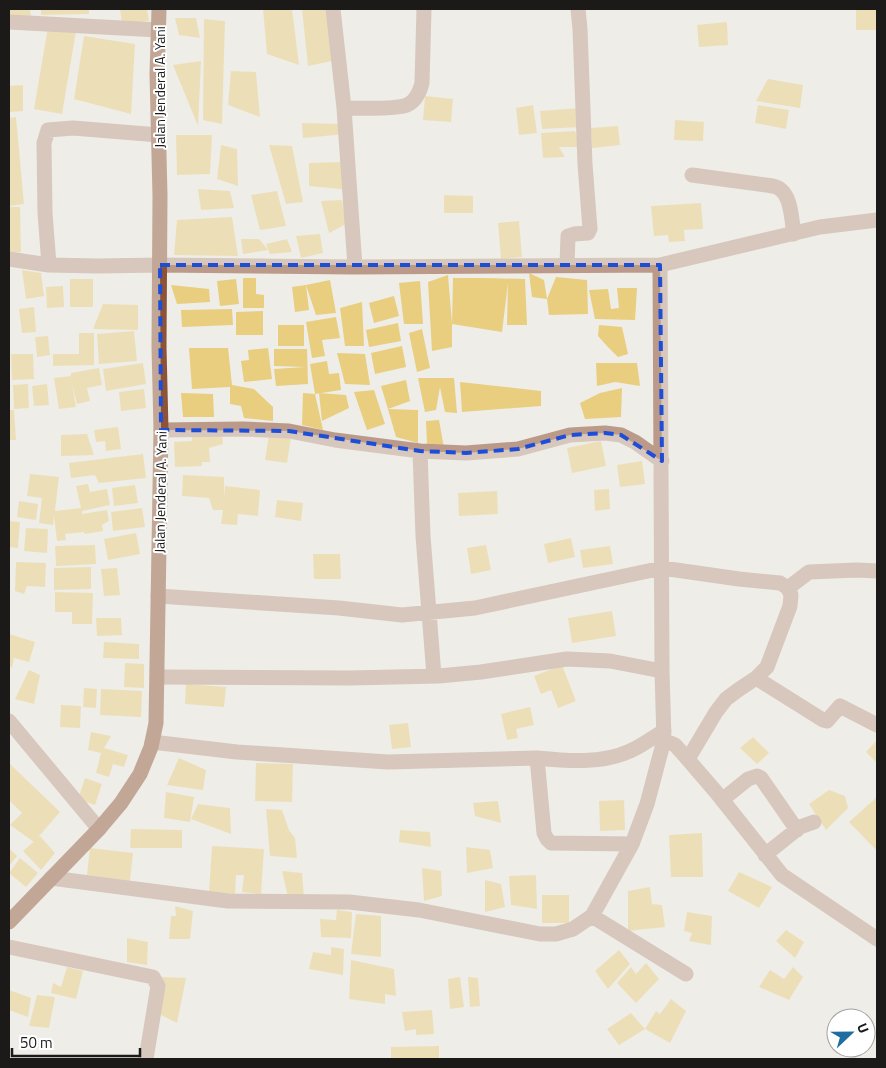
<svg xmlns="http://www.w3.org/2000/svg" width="886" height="1068" font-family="'Titillium Web',sans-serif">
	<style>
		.building { fill: #e9ce7f }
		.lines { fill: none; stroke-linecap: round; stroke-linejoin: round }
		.minor { stroke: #bb9a89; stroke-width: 15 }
		.major { stroke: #8d5336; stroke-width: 15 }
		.marked { fill: none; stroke: #1d4ed8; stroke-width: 4; stroke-dasharray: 10 6; stroke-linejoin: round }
		.labels { text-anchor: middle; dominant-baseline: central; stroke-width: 4; stroke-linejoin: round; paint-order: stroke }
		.street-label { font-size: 14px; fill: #1b1a19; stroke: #fff }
	</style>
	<rect width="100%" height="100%" fill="#eeede8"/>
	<path class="building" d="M9,9H30L31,17L9,18Z
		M41,9H89V14L41,15Z
		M120,9H147L149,21L122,24Z
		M263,9H292L299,65L267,54Z
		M302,9H326L332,61L308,66Z
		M856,9L877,10V30H856Z
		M175,18H196L200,38L179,35Z
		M204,19L225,21L222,124L203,120Z
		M727,22L728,45L699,47L697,25Z
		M48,27L76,31L62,114L34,109Z
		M84,36L135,44L131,114L74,99Z
		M201,61L198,126L173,65Z
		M231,71L256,72L260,117L228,105Z
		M768,79L803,85L800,108L756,101Z
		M23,85V111L9,112V86Z
		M425,96L453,99L451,122L423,120Z
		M533,105L537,133L519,135L516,108Z
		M758,105L789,110L786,129L755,123Z
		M580,108L581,127L542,129L540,111Z
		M16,117L24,204L9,206V118Z
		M675,120L704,122L703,141L674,140Z
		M302,123L339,124L346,134L303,138Z
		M618,126L620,145L592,148L591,128Z
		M575,131L581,147H559L565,157L543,158L541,133Z
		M176,135H212L210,174L177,175Z
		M221,145L237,149L238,186L217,179Z
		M269,145L292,146L303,202L286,204Z
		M341,162L350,190L309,186V163Z
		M198,189L230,191L234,208L201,210Z
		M277,191L286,226L260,230L251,195Z
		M444,195L473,196V213H444Z
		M342,200L346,224L329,233L321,201Z
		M701,203L703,229L684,230L685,241L669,242L668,235L654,236L651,206Z
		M9,207H20L21,252L9,253Z
		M232,217L238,256L174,255L177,220Z
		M519,221L522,257L501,259L498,223Z
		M320,234L323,253L301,258L296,236Z
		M241,239H259L268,250L243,254Z
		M287,239L292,252L270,254L266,244Z
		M22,270L41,273L44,296L26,299Z
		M529,273L544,280L547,299L532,297Z
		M448,275L452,324L453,278H485L525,279L527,325H507L508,283L502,332L452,324V347L432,351L428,282Z
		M556,277L587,280L588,314L549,315L547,299Z
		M243,278H256V294L264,295V308H243Z
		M70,279H93V307H70Z
		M236,279L239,304L220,306L217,281Z
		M330,280L336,313L316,315L306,285Z
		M420,281L423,324H404L399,283Z
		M171,285L209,289L210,302L177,304Z
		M306,285L309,310L295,312L292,287Z
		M63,286L64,307L47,308L46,287Z
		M617,288H637L635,320L595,319L589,290L608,289L611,309L619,308Z
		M394,296L399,316L374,323L369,303Z
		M362,302L364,346H345L340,308Z
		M103,304L138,305V330L93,329Z
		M34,307L36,332L22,333L19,309Z
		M232,309L233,325L182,327L181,310Z
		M263,311V335H236V312Z
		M336,317L340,338L322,340L325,356L312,358L306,322Z
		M398,323L401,341L369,347L366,330Z
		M278,325H304V346H278Z
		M599,325L622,327L628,354L618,357L607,346L598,336Z
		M422,329L430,368L417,372L409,333Z
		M134,331L137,361L99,364L97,334Z
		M79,333H94V365L53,366V354H79Z
		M48,336L50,355L37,357L35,337Z
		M402,346L406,367L375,374L371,353Z
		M189,348H228L232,385L254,389L273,407V421L244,418L241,406L230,404V387L192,389Z
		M268,348L272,379L244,382L241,361L249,360L248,350Z
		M274,349H307L308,384L276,386L274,369L305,367L274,366Z
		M337,353L365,354L370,385L345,384Z
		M11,354H33L34,379L12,380Z
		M327,361L329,374L339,373L341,390L315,394L310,364Z
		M143,363L146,384L106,391L103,369Z
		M596,363H637L640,386L615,382L597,386Z
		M99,368L102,385L87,388L90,401L77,404L72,384L76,407L59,409L54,378L71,376V373Z
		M418,378H454L457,413L445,412L440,387L436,410L425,412Z
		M406,380L410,401L388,409L381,386Z
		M460,382L541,391V406L462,412Z
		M28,384L29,408L14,409L13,385Z
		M47,384L49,405L34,406L32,386Z
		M622,388L621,417L585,419L580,403L600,393Z
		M144,389L146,408L121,411L119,392Z
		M374,390L385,424L367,430L354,392Z
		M181,393L213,394L214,417H183Z
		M303,393L315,394L323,430L302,425Z
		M319,393L346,395L349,408L322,421Z
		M388,409L418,410V443L396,437Z
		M9,410H14L16,440H9Z
		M439,420L444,448L427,444L426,421Z
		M118,427L121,449L106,451L105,441L96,442L94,430Z
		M87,434L94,455L61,456V435Z
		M222,434L223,444L209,448L210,462H202V466L175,467L174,442L192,441V435Z
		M269,434L291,437L287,463L265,460Z
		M601,441L606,466L572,473L567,448Z
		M143,454L146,478L99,483L95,475L71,478L69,463Z
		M642,461L645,484L620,487L617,465Z
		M30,474L59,477L55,511L81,508L76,486L88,484L90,492L107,489L110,505L82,511V514L107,510L109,521L102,525L103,531L85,534L84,532L65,534L66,540L57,541L54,516L53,525L39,523L42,498L27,496Z
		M183,475L224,477V498L225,486L260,490L258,516L238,514L237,525L221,524L223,510H213L209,498L182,496Z
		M135,485L138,503L114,506L112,488Z
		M609,489L610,509L595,511L594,490Z
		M497,491L498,514L459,516L458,493Z
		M277,500L303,503L301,521L275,517Z
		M19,501L38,504L36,520L17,517Z
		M142,508L145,527L113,531L111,512Z
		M9,521L20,522L18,548L9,547Z
		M26,528L48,529L47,553L24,551Z
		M136,533L140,554L108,560L104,539Z
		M571,538L575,557L548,563L544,544Z
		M95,545L96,564L56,566L55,546Z
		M486,545L491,570L471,574L467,548Z
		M610,546L613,564L583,568L580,550Z
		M313,554H340L341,579H314Z
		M16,562L46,563L45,587L27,586L24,594L15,591Z
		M91,567V589L54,590V568Z
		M117,568L120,595L104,596L101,569Z
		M55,592L93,593L92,624H72V612H55Z
		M612,611L616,636L572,643L568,618Z
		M96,618H121L122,635L97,636Z
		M9,634L35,642L29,662L14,658L12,668L9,665Z
		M104,642L139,644V659L103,658Z
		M125,663L144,664V688L124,687Z
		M562,665L576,701L558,708L551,690L541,694L534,676Z
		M29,670L40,675L34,704L15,699Z
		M186,684L226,687L224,707L185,704Z
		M84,688L97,689L96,708L83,707Z
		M101,689L142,691L141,717L100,715Z
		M61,705L81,706L80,728L60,727Z
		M530,707L534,725L516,729L518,738L507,740L501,714Z
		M408,723L411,747L392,749L389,725Z
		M91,732L111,736L104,748L128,755L124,767L113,764L109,777L96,773L101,753L88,750Z
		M753,737L769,753L757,764L740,748Z
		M877,740V763L866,752Z
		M179,758L206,770L203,790L167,785Z
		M9,763L60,812L34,842L10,825L22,813L9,800Z
		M256,763L293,764L292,802L255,801Z
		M85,778L102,784L95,805L78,799Z
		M829,790L845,796L848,808L826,830L809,804Z
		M166,792L194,797L190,822L164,818Z
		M877,797L876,818L877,851L849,822Z
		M624,800L625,830L600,831L599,801Z
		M498,801L501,823L475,816L473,803Z
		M198,804L230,808L231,834L191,819Z
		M266,809L282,810L289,830L295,838L297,858L270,856Z
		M131,829L182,830V848H130Z
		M400,830L430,832L431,847L399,842Z
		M702,833L703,877H671L669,835Z
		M40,836L55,853L41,870L23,851Z
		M212,846L264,849L261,894L242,892L244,875H236L235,895L209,893Z
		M466,847L490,850L493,868L467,873Z
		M9,848L17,856L9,866Z
		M90,848L133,853L130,881L87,875Z
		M20,858L38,873L26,887L9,873Z
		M422,868L441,871L442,896L424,901Z
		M282,871L302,873L304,898L288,897Z
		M739,872L772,887L759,908L728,891Z
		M536,875L537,909L511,905L509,876Z
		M485,880L501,884L505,907L485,912Z
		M650,887L652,904L662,905L665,927L628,931V891Z
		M542,895H569V923H542Z
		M175,906L193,911L190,939H169L171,916H176Z
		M337,910L352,912L351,938L321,937L320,919L336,920Z
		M687,912L712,916L711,945L689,941L692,933L684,931Z
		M356,914L381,916V957L351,954Z
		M786,930L804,942L795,958L776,941Z
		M127,938L148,942L147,965L127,962Z
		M331,947L344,949L343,975L309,969L313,952L331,955Z
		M619,950L630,964L608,989L595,971Z
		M351,960L394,969L396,996L385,994V1004L349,999Z
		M646,963L659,979L636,1003L617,983L631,967L636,974Z
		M67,967L83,971L76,999L51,993L53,983L61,987Z
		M793,967L803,977L789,1000L759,987L770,970L784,979Z
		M162,977L186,978L177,1023L159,1014Z
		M460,977L464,1007L450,1009L448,979Z
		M468,977L478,978L480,1006L470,1007Z
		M9,990L31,998L28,1017L9,1010Z
		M37,995L55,997L49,1028L29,1026Z
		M671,999L686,1011L670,1043L645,1029L656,1011L660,1014Z
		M432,1010L434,1034L416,1035V1029L405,1031L402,1012Z
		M631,1013L645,1029L619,1045L607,1029Z
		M439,1046V1059H391V1047Z"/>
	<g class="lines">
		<path class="minor" d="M333,9L344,108L355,267
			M9,22L159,30
			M344,108C360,108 393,110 407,105C416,101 420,91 422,83L424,9
			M692,175L773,186C792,190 791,218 794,234
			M9,259L49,265L97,266L160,265L355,267L660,265L662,671L664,740L647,804L632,844L592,916L573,929L556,934H540L419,910L349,902L228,901L51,878
			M49,265L45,213L44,143L48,130L73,128L159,135
			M567,265L568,236L574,234L588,233L590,229L585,164L580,29L578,9
			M660,265L820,227L877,220
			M161,430L243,429L289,431L335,440L420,451L466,453L518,449L570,435L605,433L621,435L635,442L662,461
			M420,451L423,536L434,676
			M788,588L809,572L857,570L877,571
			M158,596L339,608L402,615L475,608L662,568L739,579L780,583L788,588L791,595L790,606L767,667L756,678L738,690L726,699L716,712L688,759
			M158,677L350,678L439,676L481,672L567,659L610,661L662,671
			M756,678L823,720L827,721L840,706L877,725
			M9,721L99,829
			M664,740L675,745L685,756L716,792L782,875L877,939
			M152,742L237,752L388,762L537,758L544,833L547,839L551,843L632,844
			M537,758C567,761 602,764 630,751C642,746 653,737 664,731
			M722,800L748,779L757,776L761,778L797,830
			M765,855L800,827L814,822
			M592,916L686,974
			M9,947L153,977L158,986L146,1059"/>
		<path class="major" d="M9,922L99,829L121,803L140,774L151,747L156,723L161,430L159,347L160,196L157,74L159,9"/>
	</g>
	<path d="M0 0H886V1068H0ZM160,265H660L662,461L621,435L605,433L570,435L518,449L466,453L420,451L289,431L161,430Z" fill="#eeede8" fill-opacity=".55" fill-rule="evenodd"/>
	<path class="marked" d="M160,265H660L662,461L621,435L605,433L570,435L518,449L466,453L420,451L289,431L161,430Z"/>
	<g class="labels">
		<g class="street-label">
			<text transform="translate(159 87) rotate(-90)">Jalan Jenderal A. Yani</text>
			<text transform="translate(160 492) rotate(-89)">Jalan Jenderal A. Yani</text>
		</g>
	</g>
	<rect width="886" height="1068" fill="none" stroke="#1b1a19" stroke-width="20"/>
	<g transform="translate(851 1033) rotate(68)"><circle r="24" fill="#ffffff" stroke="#a4a3a3"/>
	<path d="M0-4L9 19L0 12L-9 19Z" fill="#206da0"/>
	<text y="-8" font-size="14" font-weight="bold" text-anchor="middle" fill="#1b1a19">U</text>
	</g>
	<path d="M12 1048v8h128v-8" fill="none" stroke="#1b1a19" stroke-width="2.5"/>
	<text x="20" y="1048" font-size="15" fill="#1b1a19" stroke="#ffffff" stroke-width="4" paint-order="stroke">50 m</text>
</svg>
